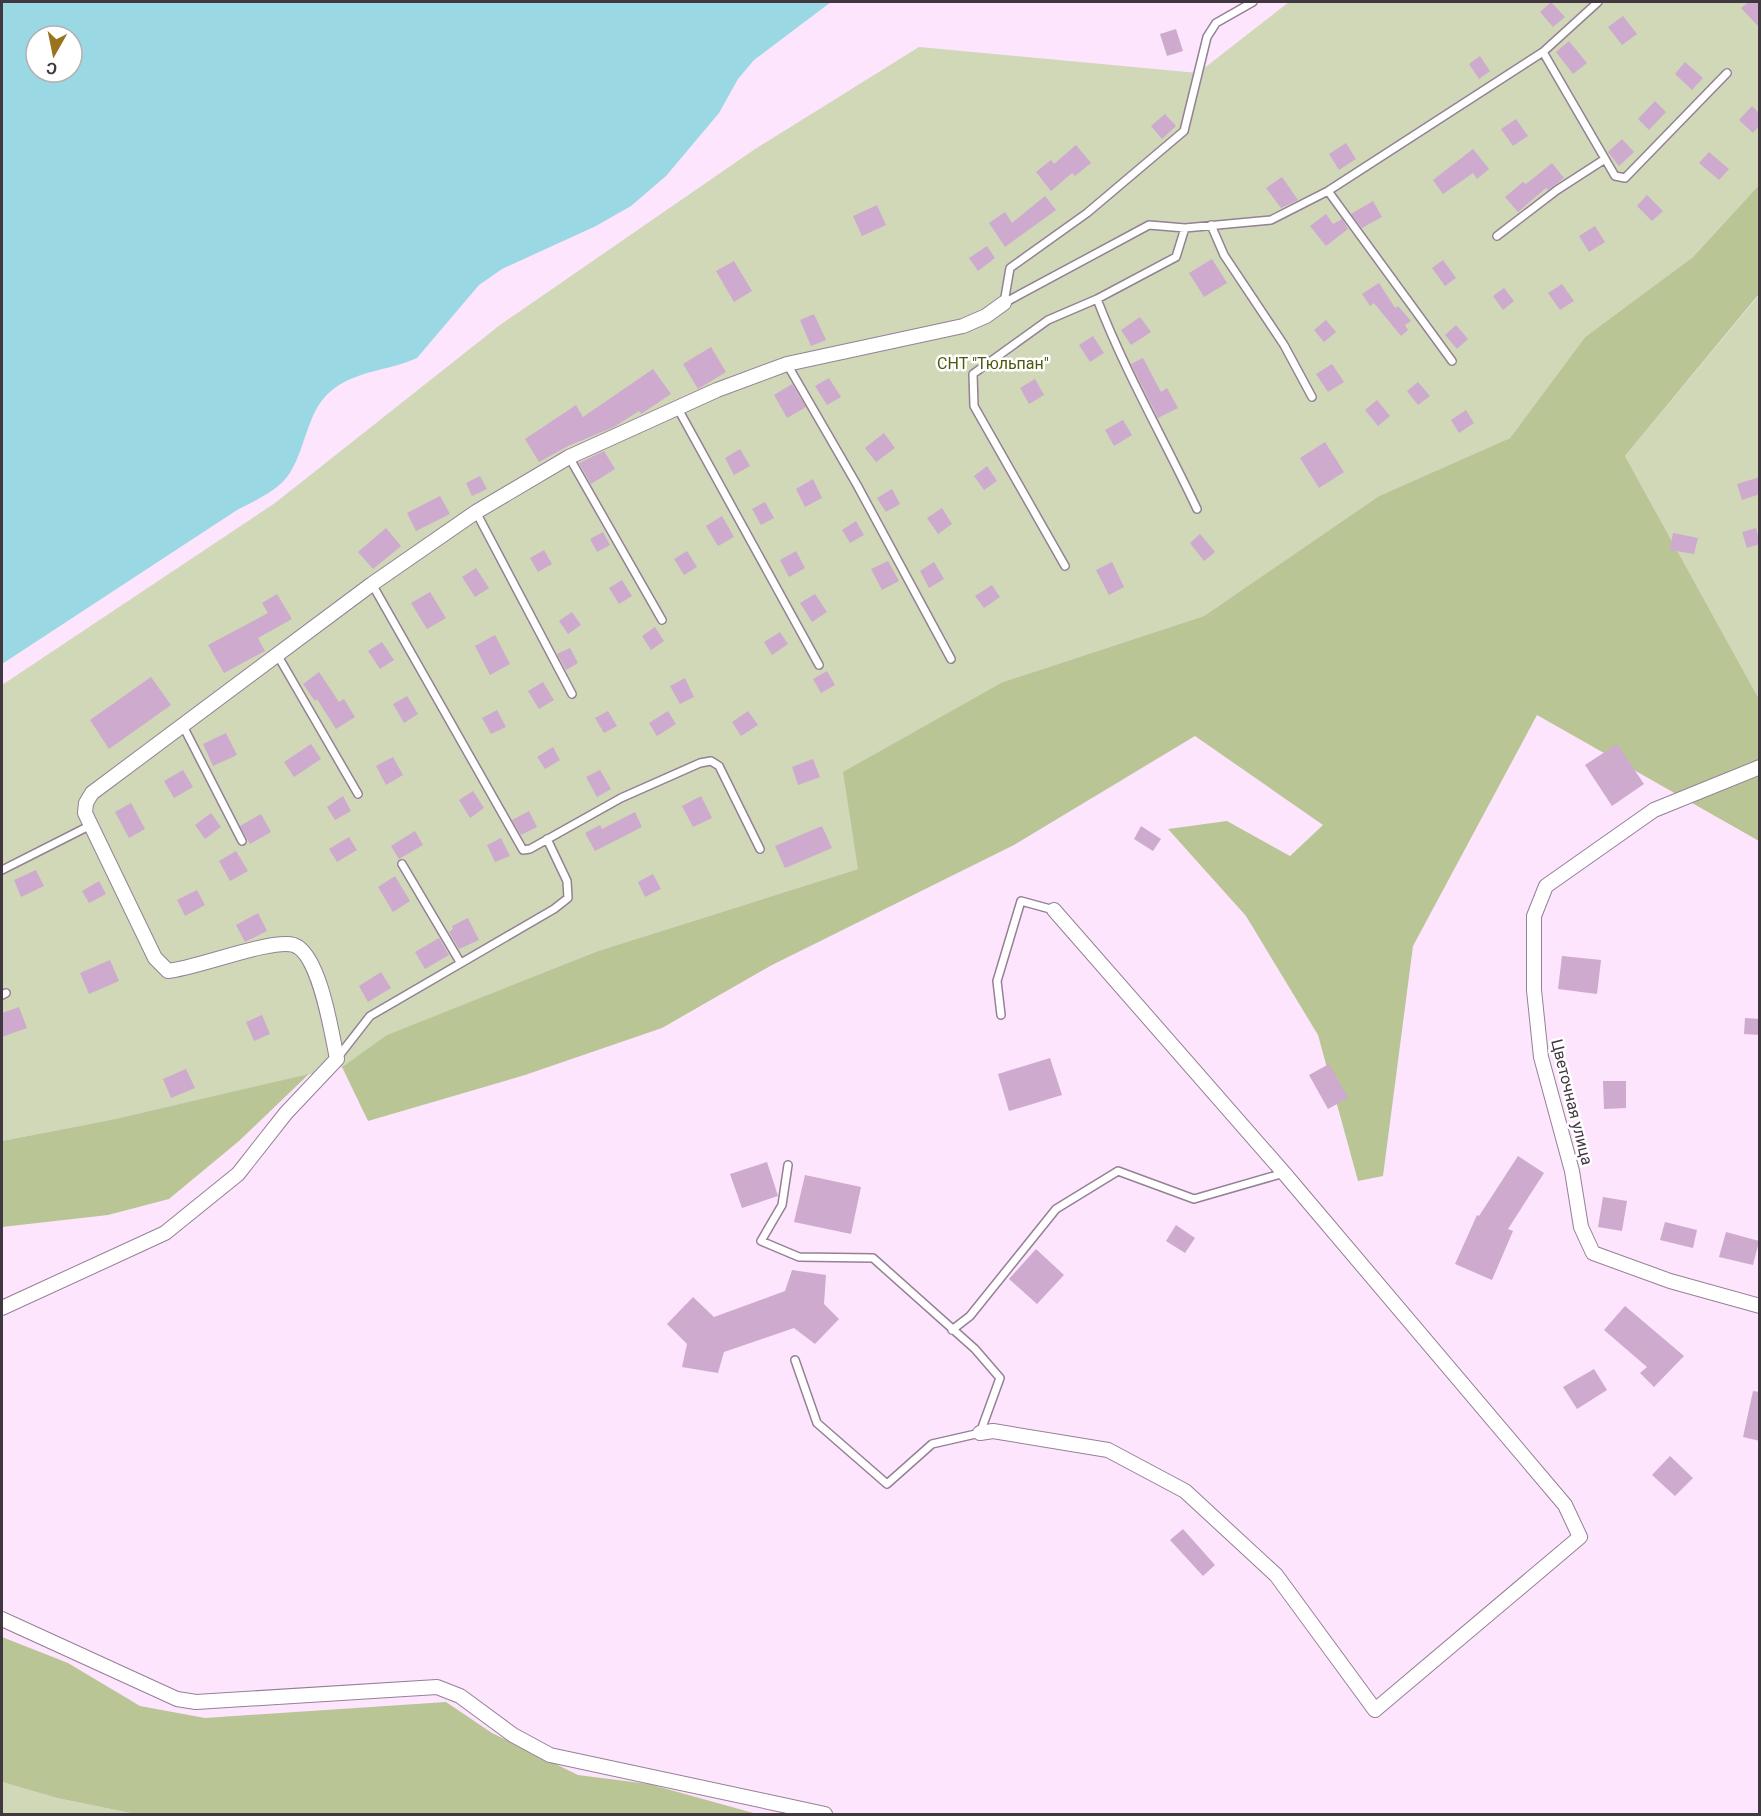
<svg xmlns="http://www.w3.org/2000/svg" width="1761" height="1816" font-family="Roboto,sans-serif">
	<style>
		.green { fill: #d0d8b8 }
		.forest { fill: #bac596 }
		.water { fill: #9ad8e3; fill-rule: evenodd }
		.building { fill: #cdaace }
		.lines { fill: none; stroke-linecap: round; stroke-linejoin: round }
		.service-casing { stroke: #958095; stroke-width: 10 }
		.minor-casing { stroke: #958095; stroke-width: 16 }
		.service { stroke: #fff; stroke-width: 7 }
		.minor { stroke: #fff; stroke-width: 14 }
		.labels { text-anchor: middle; dominant-baseline: central; stroke-width: 5; stroke-linejoin: round; paint-order: stroke }
		.park-label { font-size: 16px; fill: #4d580d; stroke: #fff }
		.street-label { font-size: 16px; fill: #403740; stroke: #fff }
	</style>
	<rect width="100%" height="100%" fill="#fde5fd"/>
	<path class="green" d="M1289,2H1759V185L1693,257L1585,337L1510,438L1379,496L1204,616L1003,682L858,869L598,951L388,1035L342,1067L115,1119L2,1141V685L275,503L500,325L755,149L919,47L1198,73Z
		M1759,295V699L1625,456Z
		M2,1782L57,1798L135,1814H2Z"/>
	<path class="forest" d="M1759,185V294L1625,456L1759,699V841L1537,715L1413,946L1383,1176L1358,1181L1318,1035L1246,916L1168,829L1227,821L1290,856L1323,825L1195,736L1014,845L772,965L662,1028L525,1075L368,1121L342,1067L387,1035L598,951L858,869L843,772L1003,682L1204,616L1379,496L1510,438L1585,337L1693,257Z
		M309,1074L239,1141L169,1199L108,1215L2,1227V1141L115,1119Z
		M2,1637L68,1663L140,1706L205,1718L446,1702L492,1733L578,1775L649,1784L757,1814H135L57,1798L2,1782Z"/>
	<path class="water" d="M2,2H831L754,60L738,79L719,113L666,176L631,206L596,226L502,269L479,285L417,358C389,371 356,370 331,391C306,411 306,452 287,477C275,492 254,501 237,510L2,664ZM36,36H72V72H36Z"/>
	<path class="building" d="M1551,2L1565,17L1553,27L1540,12Z
		M1749,2H1760V28L1741,8Z
		M1623,16L1637,34L1622,45L1608,27Z
		M1176,29L1183,51L1167,56L1160,34Z
		M1569,41L1587,63L1573,74L1556,52Z
		M1480,56L1490,71L1479,79L1469,64Z
		M1685,62L1703,78L1692,90L1675,74Z
		M1655,101L1666,112L1649,130L1638,119Z
		M1752,106L1760,114V125L1753,133L1739,120Z
		M1165,114L1176,126L1162,139L1151,126Z
		M1516,119L1528,136L1513,146L1501,129Z
		M1622,139L1634,152L1619,166L1608,152Z
		M1346,143L1356,159L1339,170L1329,154Z
		M1076,145L1091,163L1075,176L1072,173L1051,191L1036,172L1051,160L1054,164Z
		M1473,149L1489,169L1477,179L1473,173L1443,194L1433,180Z
		M1709,152L1729,169L1719,180L1699,163Z
		M1552,163L1564,178L1548,190L1546,188L1518,212L1505,197L1523,182L1526,184Z
		M1282,177L1298,200L1281,208L1266,188Z
		M1647,195L1663,211L1652,221L1637,206Z
		M1045,196L1056,210L1005,247L989,223L1005,212L1012,223Z
		M1373,201L1382,217L1362,228L1351,214Z
		M877,205L886,225L862,236L853,216Z
		M1326,214L1333,224L1342,219L1348,229L1326,246L1310,226Z
		M1595,226L1605,242L1589,252L1579,236Z
		M987,246L995,258L978,271L969,258Z
		M1212,259L1227,283L1204,297L1189,273Z
		M1443,260L1456,278L1445,286L1432,268Z
		M734,261L752,291L734,302L716,271Z
		M1379,283L1395,308L1398,306L1411,321L1405,325L1408,330L1401,336L1374,303L1370,306L1362,294Z
		M1562,284L1574,301L1560,310L1548,293Z
		M1504,288L1514,301L1503,310L1493,296Z
		M814,314L826,340L811,346L800,320Z
		M1140,317L1151,332L1131,345L1121,330Z
		M1326,320L1336,332L1324,342L1314,330Z
		M1456,325L1468,339L1457,349L1445,335Z
		M1093,336L1104,353L1090,362L1079,345Z
		M711,347L726,372L698,389L683,364Z
		M1143,358L1161,392L1167,388L1178,408L1158,418L1131,364Z
		M1332,364L1344,382L1328,392L1316,374Z
		M653,369L671,394L641,414L639,411L614,427L568,446L539,462L525,439L576,405L583,417Z
		M829,378L841,397L827,405L815,386Z
		M1035,379L1044,395L1029,404L1020,388Z
		M1418,382L1430,396L1418,405L1407,391Z
		M792,384L806,407L787,418L774,395Z
		M1377,400L1390,416L1378,426L1365,410Z
		M1466,410L1474,423L1459,433L1451,420Z
		M1123,420L1132,435L1114,446L1105,430Z
		M884,433L895,448L876,462L865,448Z
		M1325,442L1344,472L1319,488L1300,458Z
		M740,449L750,466L734,475L725,458Z
		M604,451L615,469L591,484L579,463Z
		M987,466L997,481L984,490L974,476Z
		M480,476L487,489L472,496L466,483Z
		M1760,477V494L1742,500L1737,484Z
		M813,479L822,498L805,507L796,489Z
		M892,489L900,504L886,512L877,498Z
		M440,496L450,514L416,531L407,513Z
		M765,502L774,518L761,525L752,509Z
		M942,508L952,524L938,534L927,518Z
		M722,516L734,537L718,546L706,526Z
		M856,521L864,535L850,543L842,530Z
		M386,528L401,546L373,569L358,552Z
		M1756,528L1760,544L1747,548L1742,532Z
		M603,532L610,545L597,552L590,539Z
		M1673,533L1698,538L1694,554L1670,550Z
		M1200,534L1215,552L1204,561L1190,543Z
		M544,550L552,564L538,572L530,558Z
		M687,551L697,567L684,575L674,559Z
		M796,551L805,568L789,577L780,560Z
		M888,561L899,581L882,590L871,569Z
		M934,562L944,579L929,588L920,571Z
		M1112,562L1124,587L1109,595L1096,570Z
		M476,568L489,588L475,597L462,577Z
		M622,580L632,596L619,604L609,588Z
		M992,585L1000,597L984,608L975,596Z
		M430,592L446,618L427,629L411,603Z
		M277,594L292,619L258,638L265,651L224,673L208,645L268,613L262,603Z
		M815,594L827,612L812,622L800,603Z
		M572,612L581,625L568,634L559,621Z
		M655,627L664,641L651,650L642,636Z
		M780,632L788,644L772,655L764,642Z
		M495,635L510,664L490,675L475,646Z
		M382,642L394,660L380,669L368,651Z
		M570,648L578,663L566,670L557,654Z
		M827,671L835,685L821,693L813,679Z
		M319,672L339,702L344,699L355,717L336,729L317,699L315,701L303,684Z
		M151,677L171,705L109,749L90,720Z
		M685,678L694,697L680,704L670,686Z
		M543,682L554,700L539,709L528,691Z
		M407,696L418,714L404,723L393,704Z
		M497,710L506,727L491,734L482,718Z
		M608,711L617,726L604,733L595,718Z
		M668,711L676,724L657,736L649,723Z
		M748,711L758,725L741,736L732,722Z
		M226,733L237,755L213,766L203,744Z
		M311,744L321,759L294,777L284,762Z
		M1617,744L1644,784L1612,806L1585,765Z
		M553,747L560,760L545,769L537,757Z
		M393,757L403,775L386,785L376,766Z
		M813,759L820,777L798,785L792,767Z
		M183,770L193,787L174,798L164,781Z
		M600,770L611,789L597,797L586,777Z
		M473,791L484,808L470,818L459,800Z
		M343,796L351,811L335,820L327,807Z
		M701,796L712,818L693,827L682,806Z
		M131,803L145,829L129,838L115,812Z
		M529,811L537,827L521,835L512,820Z
		M635,812L642,827L595,851L585,833L600,825L602,829Z
		M211,813L221,827L205,839L195,825Z
		M261,814L271,832L250,844L240,826Z
		M822,826L832,848L785,868L775,846Z
		M1141,826L1161,839L1153,851L1134,839Z
		M415,831L423,845L399,859L391,846Z
		M349,837L357,850L337,862L329,849Z
		M501,838L510,856L495,862L487,845Z
		M236,851L248,871L230,881L219,861Z
		M36,870L44,886L21,897L14,880Z
		M653,874L661,889L645,897L638,882Z
		M395,876L410,901L393,912L378,887Z
		M99,881L106,894L89,903L82,891Z
		M197,890L205,905L185,916L177,900Z
		M258,913L267,931L245,942L236,925Z
		M468,918L479,940L459,949L449,932L453,929L452,926Z
		M439,938L449,955L425,969L415,952Z
		M1562,956L1601,960L1597,994L1558,989Z
		M110,960L119,981L89,994L80,973Z
		M381,972L391,988L368,1002L359,986Z
		M19,1007L27,1028L2,1037V1013Z
		M262,1015L270,1034L254,1041L246,1022Z
		M1745,1018L1760,1019V1035L1744,1034Z
		M1050,1058L1062,1095L1009,1111L998,1074Z
		M1329,1064L1348,1098L1328,1109L1309,1075Z
		M186,1069L195,1088L171,1098L163,1079Z
		M1603,1081H1626V1108L1604,1109Z
		M1518,1156L1544,1173L1508,1229L1513,1231L1492,1280L1455,1264L1477,1215L1479,1216Z
		M767,1162L778,1196L742,1208L730,1174Z
		M805,1175L861,1187L851,1234L794,1222Z
		M1603,1197L1627,1201L1622,1231L1598,1227Z
		M1665,1222L1697,1230L1693,1248L1660,1240Z
		M1176,1225L1195,1238L1185,1253L1166,1241Z
		M1726,1232L1759,1241L1753,1265L1719,1257Z
		M1036,1249L1064,1275L1037,1304L1009,1279Z
		M792,1270L826,1275L824,1304L839,1319L815,1344L794,1328L724,1352L718,1373L682,1367L687,1344L667,1324L693,1297L714,1317L785,1291Z
		M1625,1306L1684,1356L1654,1387L1640,1373L1647,1367L1604,1330Z
		M1594,1369L1607,1390L1577,1409L1563,1387Z
		M1753,1391L1760,1392V1441L1743,1437Z
		M1670,1456L1693,1478L1675,1496L1652,1475Z
		M1183,1529L1215,1565L1203,1576L1170,1540Z"/>
	<g class="lines">
		<g class="service-casing">
			<path id="service" d="M1543,52L1615,176L1625,178L1727,73
				M1328,191L1452,361
				M1211,225L1224,255L1284,345L1312,397
				M1497,236L1557,190L1605,159
				M1097,299C1125,372 1164,439 1197,509
				M1004,303L1149,225L1185,228L1271,220L1328,191L1543,52L1598,2
				M1004,303L1010,268L1087,213L1184,131L1207,37L1216,23L1253,2
				M787,364L857,485L951,659
				M677,407L819,665
				M569,457L662,620
				M476,512L572,694
				M1065,566L974,406L973,374L1048,320L1097,299L1176,257L1185,228
				M372,584L523,850L530,849L621,798L700,763L711,761L719,766L760,849
				M278,656L358,794
				M182,724L242,841
				M402,864L460,962
				M2,870L91,825
				M2,995L6,993
				M1001,1015L997,981L1021,901L1054,910
				M338,1057L370,1016L554,909L568,898L567,881L547,839
				M788,1165L782,1205L761,1241L799,1257L873,1258L975,1349L1000,1378L980,1433L932,1444L887,1484L817,1423L795,1360
				M952,1330L970,1316L1056,1209L1118,1171L1194,1199L1284,1173"/>
		</g>
		<g class="minor-casing">
			<path id="minor" d="M1760,767L1654,810L1546,886L1534,916V990L1541,1057L1572,1171L1581,1227L1593,1253L1670,1281L1760,1306
				M2,1308L165,1233L238,1174L286,1113L337,1059C332,1035 320,954 294,945C272,938 198,968 168,971L155,958L85,813L86,803L92,793L372,584L476,512L569,457L717,390L787,364L963,326L986,316L1004,303
				M980,1433L993,1431L1108,1450L1185,1491L1276,1575L1375,1710L1580,1537L1565,1505L1284,1173L1054,910
				M2,1619L177,1699L196,1702L437,1687L460,1696L513,1735L550,1755L825,1814"/>
		</g>
		<use href="#service" class="service"/>
		<use href="#minor" class="minor"/>
	</g>
	<g class="labels">
		<g class="park-label">
			<text x="993" y="363">СНТ "Тюльпан"</text>
		</g>
		<g class="street-label">
			<text transform="translate(1572 1102) rotate(76)">Цветочная улица</text>
		</g>
	</g>
	<rect width="1761" height="1816" fill="none" stroke="#403740" stroke-width="6"/>
	<g transform="translate(54 54) rotate(189)"><circle r="28" fill="#ffffff" stroke="#b3afb3" stroke-width="1.5"/>
	<path d="M0-4.5L10 22L0 15L-10 22Z" fill="#99741f"/>
	<text y="-9" font-size="16" font-weight="bold" text-anchor="middle" fill="#403740">С</text>
	</g>
</svg>
